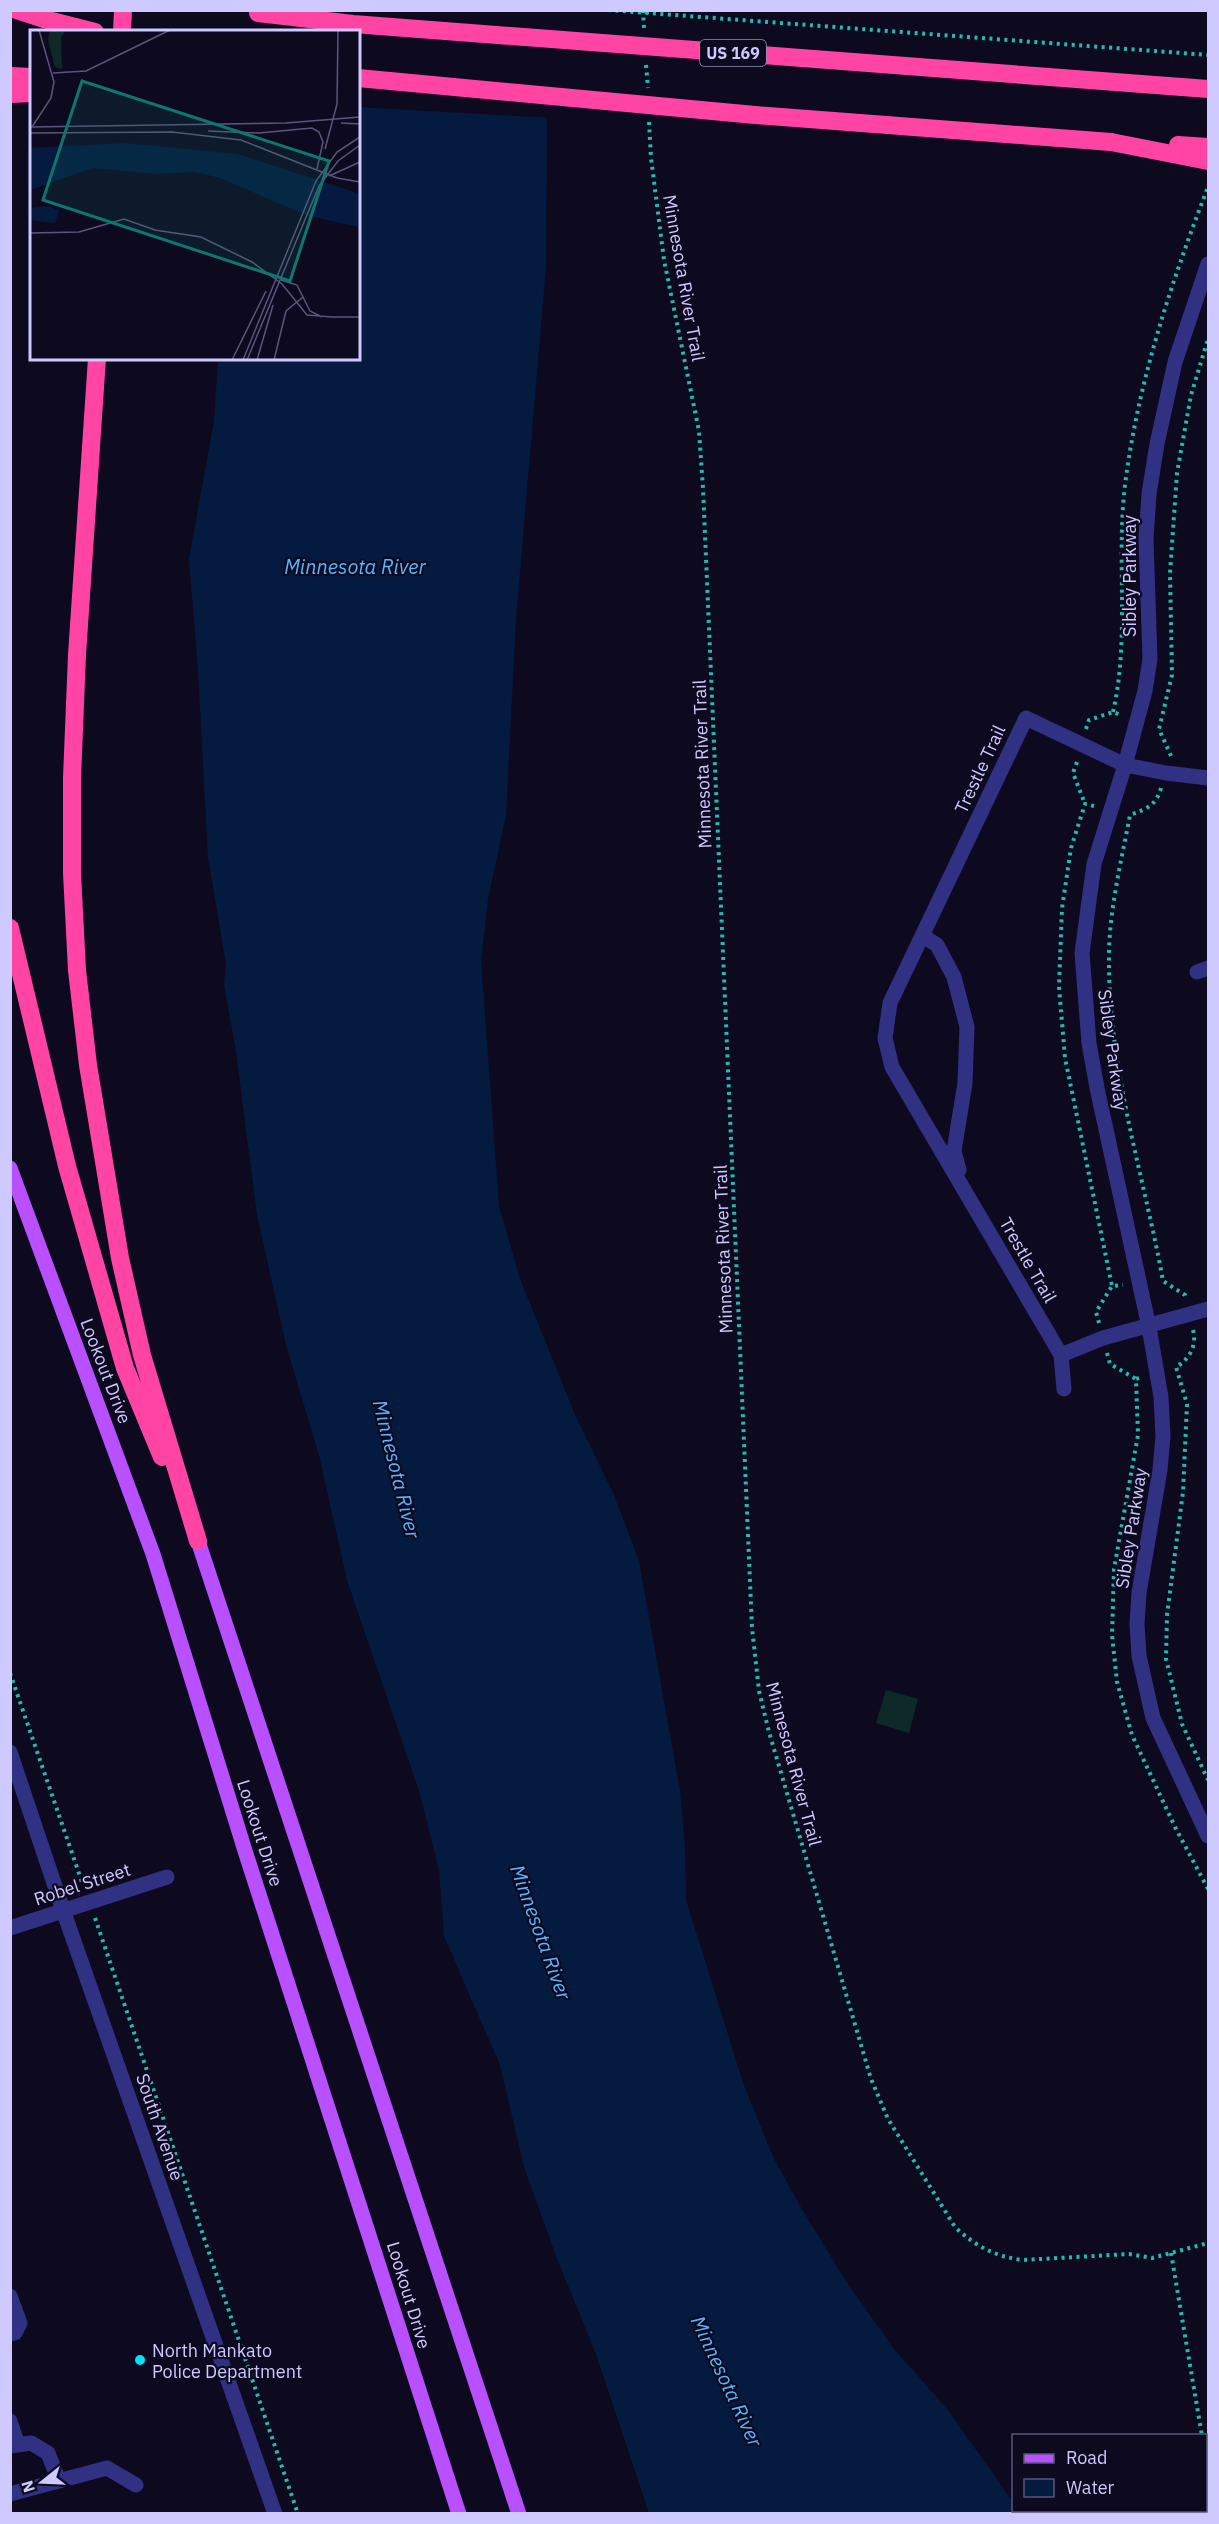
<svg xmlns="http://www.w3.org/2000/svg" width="1219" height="2524" font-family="'IBM Plex Sans',sans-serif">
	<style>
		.green { fill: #0d2a29 }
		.water { fill: #041b3f }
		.pier { fill: #0d0a20 }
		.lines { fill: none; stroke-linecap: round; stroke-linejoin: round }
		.path { stroke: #22bbad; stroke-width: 4; stroke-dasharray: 3 4.5; stroke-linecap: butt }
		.minor { stroke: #313184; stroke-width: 15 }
		.major { stroke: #b950ff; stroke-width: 15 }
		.highway { stroke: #ff44a3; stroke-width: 18 }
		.path-bridge { stroke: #22bbad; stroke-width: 4; stroke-dasharray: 3 4.5; stroke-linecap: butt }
		.highway-bridge { stroke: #ff44a3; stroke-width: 18 }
		.poi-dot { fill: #00e3f4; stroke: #0d0a20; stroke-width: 2 }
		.labels { text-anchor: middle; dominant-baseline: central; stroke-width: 4.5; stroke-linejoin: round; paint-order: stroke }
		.shield { fill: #0d0a20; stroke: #9490bc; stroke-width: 1.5 }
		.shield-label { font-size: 16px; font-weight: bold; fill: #cec9ff }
		.street-label { font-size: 18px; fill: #cec9ff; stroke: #0d0a20 }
		.poi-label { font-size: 18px; fill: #cec9ff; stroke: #0d0a20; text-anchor: start }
		.water-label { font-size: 20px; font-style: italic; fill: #57b6ff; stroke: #0d0a20 }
		.inset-road { fill: none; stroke: #5a5679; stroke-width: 1.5 }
		.view { fill: #0f766e; fill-opacity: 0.15; stroke: #0f766e; stroke-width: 3 }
		.inset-edge { fill: none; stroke: #cec9ff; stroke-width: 3 }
	</style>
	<rect width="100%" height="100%" fill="#0d0a20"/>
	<path class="green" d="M886,1690L918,1699L909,1733L876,1723Z"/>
	<path class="water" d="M565,28L547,118L546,267L516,618L506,815L488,899L481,961L499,1206L520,1279L576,1417L614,1495L639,1561L680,1791L685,1847L686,1900L743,2083L774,2159L803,2211L846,2281L894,2349L947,2409L1013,2502L1014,2510L1020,2511L1022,2513H649L596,2354L556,2256L524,2167L500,2065L444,1936L439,1870L420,1794L347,1580L319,1455L286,1345L257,1215L236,1051L224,985L226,964L208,857L198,669L189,559L214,421L218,359L358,358V32H208Z"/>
	<path class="pier" d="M206,10H568V29L550,118L359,107L358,32H205Z"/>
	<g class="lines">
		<path class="path" d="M643,10L644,28
			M647,14V10
			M646,65L648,88
			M649,122L651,158L664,260L699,431L703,488L752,1628L759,1691L769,1732L871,2079L888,2119L955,2227C975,2246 996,2257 1023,2260L1129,2254L1152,2258L1208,2243
			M1113,712C1130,638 1116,561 1125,485C1138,382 1171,283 1208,187
			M1086,729L1089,720L1113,712L1121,715
			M1171,756L1159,729L1172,675L1170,573L1177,473L1191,395L1208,339
			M1077,762L1073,773L1085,804
			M1161,788C1156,806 1146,809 1130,815C1121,863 1108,914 1109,963C1109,1071 1144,1176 1163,1281L1185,1295L1186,1299
			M1094,806L1085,804L1071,848L1062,908L1059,987L1065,1058L1112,1286
			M1099,1323L1096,1312L1112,1286L1123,1285
			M1193,1330C1197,1345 1190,1359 1176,1367L1187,1404L1183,1492L1167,1615L1166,1659L1182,1724L1208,1780
			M1107,1353L1110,1364L1136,1379
			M1139,1378L1136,1379L1138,1435L1114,1569L1112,1635L1117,1682L1132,1735L1175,1827L1208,1889
			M10,1673L83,1885
			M95,1918L298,2514
			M1171,2253L1202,2436
			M1206,2454L1208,2470"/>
		<path class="minor" d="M1208,264L1175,362L1157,444L1149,494L1146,539L1150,659L1145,691L1125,765L1094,864L1082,953L1089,1043L1097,1088L1149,1327L1161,1397L1163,1436L1160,1470L1139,1593L1137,1624L1139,1656L1153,1718L1208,1836
			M923,936L937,945L954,977L967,1027L965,1083L954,1151L959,1170
			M1197,972L1208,968
			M1061,1355L1103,1338L1208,1309
			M1064,1389L1061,1355L892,1067L885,1038L890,1003L1026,718L1125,765L1166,773L1208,778
			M10,1752L63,1910L275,2514
			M10,1928L167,1877
			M10,2296L20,2323L15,2333L10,2334
			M10,2421L18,2445
			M10,2446L31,2443L48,2453L59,2481
			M10,2494L107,2468L136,2485"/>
		<path class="major" d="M10,1168L153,1554L246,1854L459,2514
			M198,1541L519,2514"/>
		<path class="highway" d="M16,10L44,19
			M122,32L123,10
			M10,76L32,77
			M10,94L32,93
			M1111,142L1208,161
			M1178,145L1208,147
			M97,358L77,655L72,778V873L77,970L88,1065L120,1258L142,1355L198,1541
			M10,928L67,1166L125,1368L162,1457"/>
		<path class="path-bridge" d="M608,10L1208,55"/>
		<path class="highway-bridge" d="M258,13L353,24L1208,89
			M44,19L95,32
			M358,78L755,115L1111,142"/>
	</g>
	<circle class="poi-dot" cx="140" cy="2360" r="6"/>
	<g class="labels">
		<rect class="shield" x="700" y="40" width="66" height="26" rx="4.5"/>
		<g class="shield-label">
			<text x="733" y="53">US 169</text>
		</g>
		<g class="street-label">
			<text transform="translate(684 278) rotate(80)">Minnesota River Trail</text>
			<text transform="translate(1129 576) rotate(-90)">Sibley Parkway</text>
			<text transform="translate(702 764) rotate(-92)">Minnesota River Trail</text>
			<text transform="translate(980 769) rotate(-65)">Trestle Trail</text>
			<text transform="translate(1113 1050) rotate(82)">Sibley Parkway</text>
			<text transform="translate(723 1249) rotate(-92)">Minnesota River Trail</text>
			<text transform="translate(1028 1260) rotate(60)">Trestle Trail</text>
			<text transform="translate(106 1371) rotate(69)">Lookout Drive</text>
			<text transform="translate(1131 1528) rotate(-81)">Sibley Parkway</text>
			<text transform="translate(794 1764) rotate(75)">Minnesota River Trail</text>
			<text transform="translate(260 1833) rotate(72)">Lookout Drive</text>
			<text transform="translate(82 1884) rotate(-18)">Robel Street</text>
			<text transform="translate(160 2127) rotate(71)">South Avenue</text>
			<text transform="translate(409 2295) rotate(73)">Lookout Drive</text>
		</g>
		<g class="poi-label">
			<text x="152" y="2350">North Mankato<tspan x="152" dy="21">Police Department</tspan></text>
		</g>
		<g class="water-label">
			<text x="355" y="566">Minnesota River</text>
			<text transform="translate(397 1469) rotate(76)">Minnesota River</text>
			<text transform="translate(541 1932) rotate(70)">Minnesota River</text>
			<text transform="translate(727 2381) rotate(65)">Minnesota River</text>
		</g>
	</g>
	<g transform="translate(30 30)">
		<rect width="330" height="330" fill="#0d0a20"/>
		<path d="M20,0H36L31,7L32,39L25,37L18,10Z" fill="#0d2a29"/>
		<path d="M95,113L208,124L330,164V197L278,186L190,148L165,142L126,144L63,138L0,160V118ZM19,176L29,181L25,193L0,190V178Z" fill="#041b3f"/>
		<path class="inset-road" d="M23,43L56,41L140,0M307,74L308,0M256,93L330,87M311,93L330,94M0,97L256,93M2,97L21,68L24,52L9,0M178,101L229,103L282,98L289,102L293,112L287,139M142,102L211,110L307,148L330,152M0,103L142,102M295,119L307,74M299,146L330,132M0,203L49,202L94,189L125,200L171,207L222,232L252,254L277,285L302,287M251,250L267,255L280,281L292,287M302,287H330M202,330L236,261M213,330L286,151L307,122L330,107M217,330L289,156L308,131L330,115M227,330L243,275M244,330L256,281L273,267"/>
		<path class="view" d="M52,51L299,131L260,251L13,170Z"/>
		<rect width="330" height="330" class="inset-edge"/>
	</g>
	<rect width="1219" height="2524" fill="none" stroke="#cec9ff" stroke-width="24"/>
	<rect x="1012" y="2434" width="195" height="78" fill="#0d0a20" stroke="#5a5679" stroke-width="1.5"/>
	<rect x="1024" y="2454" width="30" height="9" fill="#b950ff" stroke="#5a5679" stroke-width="1.5"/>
	<text x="1066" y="2464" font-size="18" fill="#cec9ff">Road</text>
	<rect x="1024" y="2479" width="30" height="18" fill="#041b3f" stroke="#5a5679" stroke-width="1.5"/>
	<text x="1066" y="2494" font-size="18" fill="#cec9ff">Water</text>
	<g transform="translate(42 2482) rotate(252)" stroke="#0d0a20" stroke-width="4.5" paint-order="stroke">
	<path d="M0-4.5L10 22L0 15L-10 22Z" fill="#cec9ff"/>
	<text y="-9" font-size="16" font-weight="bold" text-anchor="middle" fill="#cec9ff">N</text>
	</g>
</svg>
